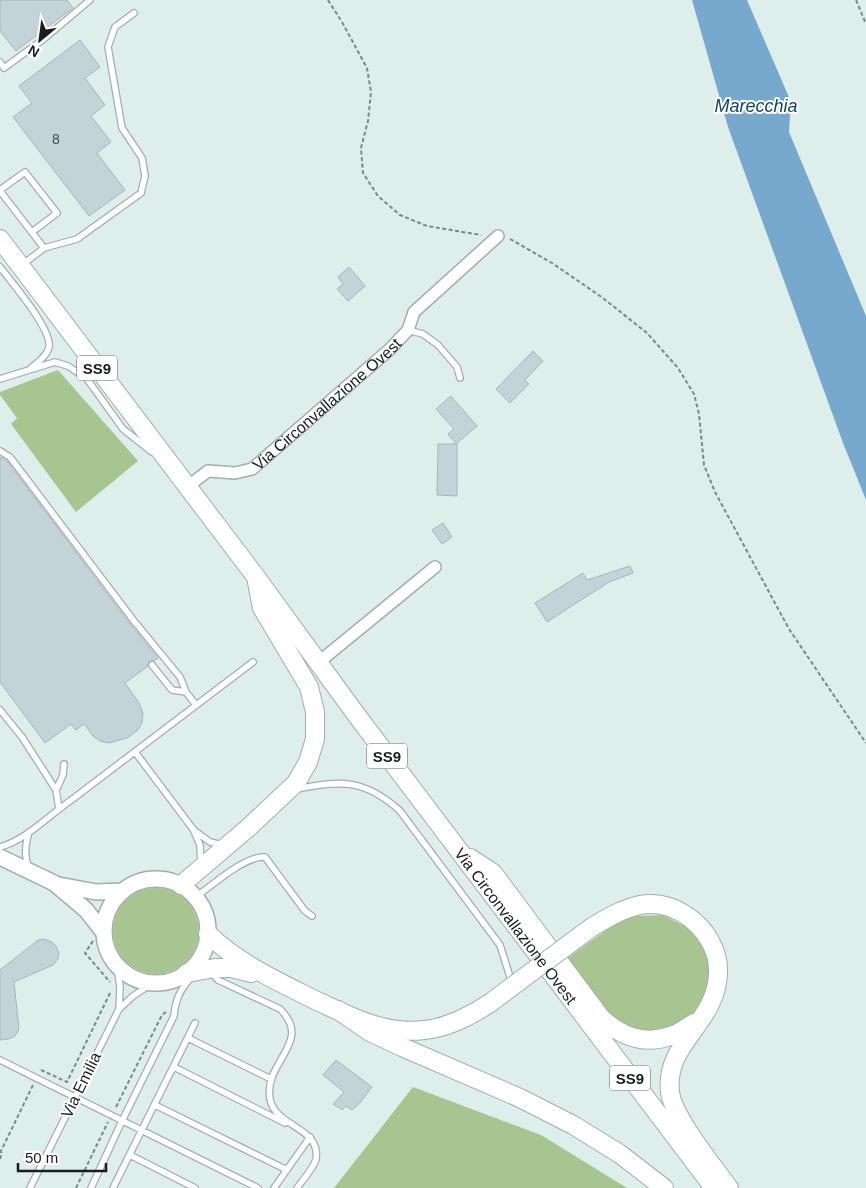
<svg xmlns="http://www.w3.org/2000/svg" width="866" height="1188" font-family="Arial,sans-serif">
	<style>
		.green { fill: #a8c490 }
		.water { fill: #77a9cf }
		.building { fill: #c4d3d7; stroke: #a7b6ba }
		.lines { fill: none; stroke-linecap: round; stroke-linejoin: round }
		.lane-casing { stroke: #a0afad; stroke-width: 8 }
		.street-casing { stroke: #a0afad; stroke-width: 14 }
		.secondary-casing { stroke: #a0afad; stroke-width: 18 }
		.primary-casing { stroke: #a0afad; stroke-width: 20 }
		.path { stroke: #7e8987; stroke-width: 2; stroke-dasharray: 4 2.5; stroke-linecap: butt }
		.lane { stroke: #fff; stroke-width: 5.5 }
		.street { stroke: #fff; stroke-width: 11 }
		.secondary { stroke: #fff; stroke-width: 15 }
		.primary { stroke: #fff; stroke-width: 18 }
		.primary-bridge-casing { stroke: #a0afad; stroke-width: 20; stroke-linecap: butt }
		.primary-bridge { stroke: #fff; stroke-width: 18 }
		.labels { text-anchor: middle; dominant-baseline: central; stroke-width: 4; stroke-linejoin: round; paint-order: stroke }
		.number-label { font-size: 14px; fill: #434b4c }
		.shield { fill: #fff; stroke: #5d6261; stroke-width: 1 }
		.shield-label { font-size: 15px; font-weight: bold; fill: #181e1d }
		.street-label { font-size: 16px; fill: #181e1d; stroke: #fff }
		.water-label { font-size: 18px; font-style: italic; fill: #08476c; stroke: #fff }
	</style>
	<rect width="100%" height="100%" fill="#deeeeb"/>
	<path class="green" d="M58,370L138,461L76,512L11,424L17,418L0,395V392Z
		M113 931a43 43 0 1 1 86 0a43 43 0 1 1-86 0Z
		M663,915L690,929L708,955L710,982L702,1005L690,1019L673,1029L655,1033L634,1032L610,1019L566,959L616,923L636,916Z
		M413,1087L541,1135L627,1188H334Z"/>
	<path class="water" d="M692,0H747L791,102L789,132L866,316V500L843,443L728,127Z"/>
	<path class="building" d="M0,0H67L73,8L16,51L0,31Z
		M80,40L100,67L85,78L105,105L91,116L111,142L97,153L125,190L89,216L13,117L32,103L19,86Z
		M349,267L365,286L348,301L337,289L343,284L338,277Z
		M533,351L543,361L525,380L529,384L510,403L496,389Z
		M451,396L477,426L456,444L448,434L454,429L436,409Z
		M438,444H457V496L437,495Z
		M0,457L7,461L130,624L158,658L154,661H149L148,666L125,683L139,703L143,713L142,723L138,730L127,738L109,743L100,741L93,736L84,724L76,730L71,724L45,743L0,682Z
		M443,523L452,537L442,544L432,530Z
		M630,566L633,573L609,582L547,622L535,603L583,573L587,580Z
		M44,939L52,942L56,946L59,953L58,959L53,965L14,982L19,1029L15,1036L9,1039L0,1040V970L38,940Z
		M336,1060L372,1087L360,1103L352,1110L346,1106L342,1110L333,1104L344,1092L323,1075Z"/>
	<g class="lines">
		<g class="lane-casing">
			<path id="lane" d="M0,62L4,68L45,38L90,0
				M0,190L25,172L57,213L32,232
				M0,191L44,248
				M22,265L44,248L77,239L141,193L145,176L142,158L122,128L108,47L115,27L134,13
				M0,267C12,283 52,329 49,347C47,356 38,362 31,368
				M408,330L423,334L438,345L457,367L460,378
				M0,379L55,362L68,366L87,379L123,429L152,452
				M0,451L10,457L134,621L180,677L186,692L196,705
				M152,665L172,690L186,692
				M0,710L22,737L56,790L59,809
				M135,752L193,829L200,845L201,864
				M296,789C341,780 365,779 400,811L500,945L510,977
				M56,790L63,775L64,764
				M195,831L210,842L222,845
				M29,832C25,846 24,855 29,869
				M0,847C26,840 48,816 70,801C131,755 192,709 253,662
				M196,897C211,886 246,855 265,857L305,911L312,916
				M117,966L120,987L119,1009
				M211,972L218,980L280,1009C314,1042 263,1062 270,1099C275,1127 321,1127 316,1159C315,1166 302,1181 297,1188
				M188,1038L271,1079
				M0,1060L258,1188
				M174,1067L285,1123
				M155,1105L287,1170
				M130,1155L195,1188
				M30,1188L119,1009L133,996L153,983
				M91,1188L122,1121L174,1016C175,1000 181,987 193,976
				M113,1188L195,1023
				M274,1188L310,1137"/>
		</g>
		<g class="street-casing">
			<g id="street">
				<path id="s1" d="M187,487L208,471L235,473L252,469L389,350L408,330L414,312L498,236"/>
				<path d="M319,662L435,567"/>
			</g>
		</g>
		<g class="secondary-casing">
			<path id="secondary" d="M0,857L54,883L86,910L104,933
				M104 931a52 52 0 1 1 104 0a52 52 0 1 1-104 0Z
				M59,885L96,892L122,891"/>
		</g>
		<g class="primary-casing">
			<g id="primary">
				<path id="s2" d="M0,239L256,577L355,713L714,1188"/>
				<path d="M470,858L493,873L601,1018C622,1037 645,1046 673,1035C680,1033 687,1027 694,1023"/>
				<path d="M181,885L248,828L296,783L308,762L315,739V712L309,687L262,608L257,582"/>
				<path d="M592,927C607,918 622,909 640,905C678,897 720,934 718,973C717,1023 664,1043 670,1092C673,1117 713,1166 729,1188"/>
				<path d="M208,934C239,964 277,981 315,1000C350,1016 384,1035 424,1030C448,1028 470,1016 490,1003"/>
				<path d="M187,973L215,968H231L251,973"/>
				<path d="M338,1010L370,1032L402,1047L520,1098L573,1125L620,1154L664,1188"/>
			</g>
		</g>
		<path class="path" d="M328,0L342,22L367,68L371,92L368,121L361,148L363,173L378,196L400,215L427,226L481,235
			M856,0L866,24
			M510,239L552,263L603,298L647,333L678,368L694,394L699,414L704,465L715,492L789,629L866,743
			M93,941L85,953L110,982
			M41,1070L67,1082L111,991
			M116,1107L162,1015L166,1012
			M0,1153L33,1085
			M0,1159L2,1152
			M76,1188L108,1122"/>
		<use href="#lane" class="lane"/>
		<use href="#street" class="street"/>
		<use href="#secondary" class="secondary"/>
		<use href="#primary" class="primary"/>
		<g class="primary-bridge-casing">
			<path id="primary-bridge" d="M490,1003L592,927"/>
		</g>
		<use href="#primary-bridge" class="primary-bridge"/>
	</g>
	<g class="labels">
		<g class="number-label">
			<text x="56" y="139">8</text>
		</g>
		<g class="shield">
			<rect x="77" y="355.5" width="40" height="25" rx="4"/>
			<rect x="367" y="743.5" width="40" height="25" rx="4"/>
			<rect x="610" y="1065.5" width="40" height="25" rx="4"/>
		</g>
		<g class="shield-label">
			<text x="97" y="368">SS9</text>
			<text x="387" y="756">SS9</text>
			<text x="630" y="1078">SS9</text>
		</g>
		<g class="street-label">
			<text stroke="none"><textPath href="#s1" startOffset="170">Via Circonvallazione Ovest</textPath></text>
			<text stroke="none"><textPath href="#s2" startOffset="859">Via Circonvallazione Ovest</textPath></text>
			<text transform="translate(81 1085) rotate(-64)">Via Emilia</text>
		</g>
		<g class="water-label">
			<text x="756" y="106">Marecchia</text>
		</g>
	</g>
	<g transform="translate(40 40) rotate(209)" stroke="#ffffff" stroke-width="4" paint-order="stroke">
	<path d="M0-4L9 19L0 12L-9 19Z" fill="#181e1d"/>
	<text y="-8" font-size="14" font-weight="bold" text-anchor="middle" fill="#181e1d">N</text>
	</g>
	<path d="M18 1163v8h88v-8" fill="none" stroke="#181e1d" stroke-width="2.5"/>
	<text x="25" y="1163" font-size="15" fill="#181e1d" stroke="#ffffff" stroke-width="4" paint-order="stroke">50 m</text>
</svg>
